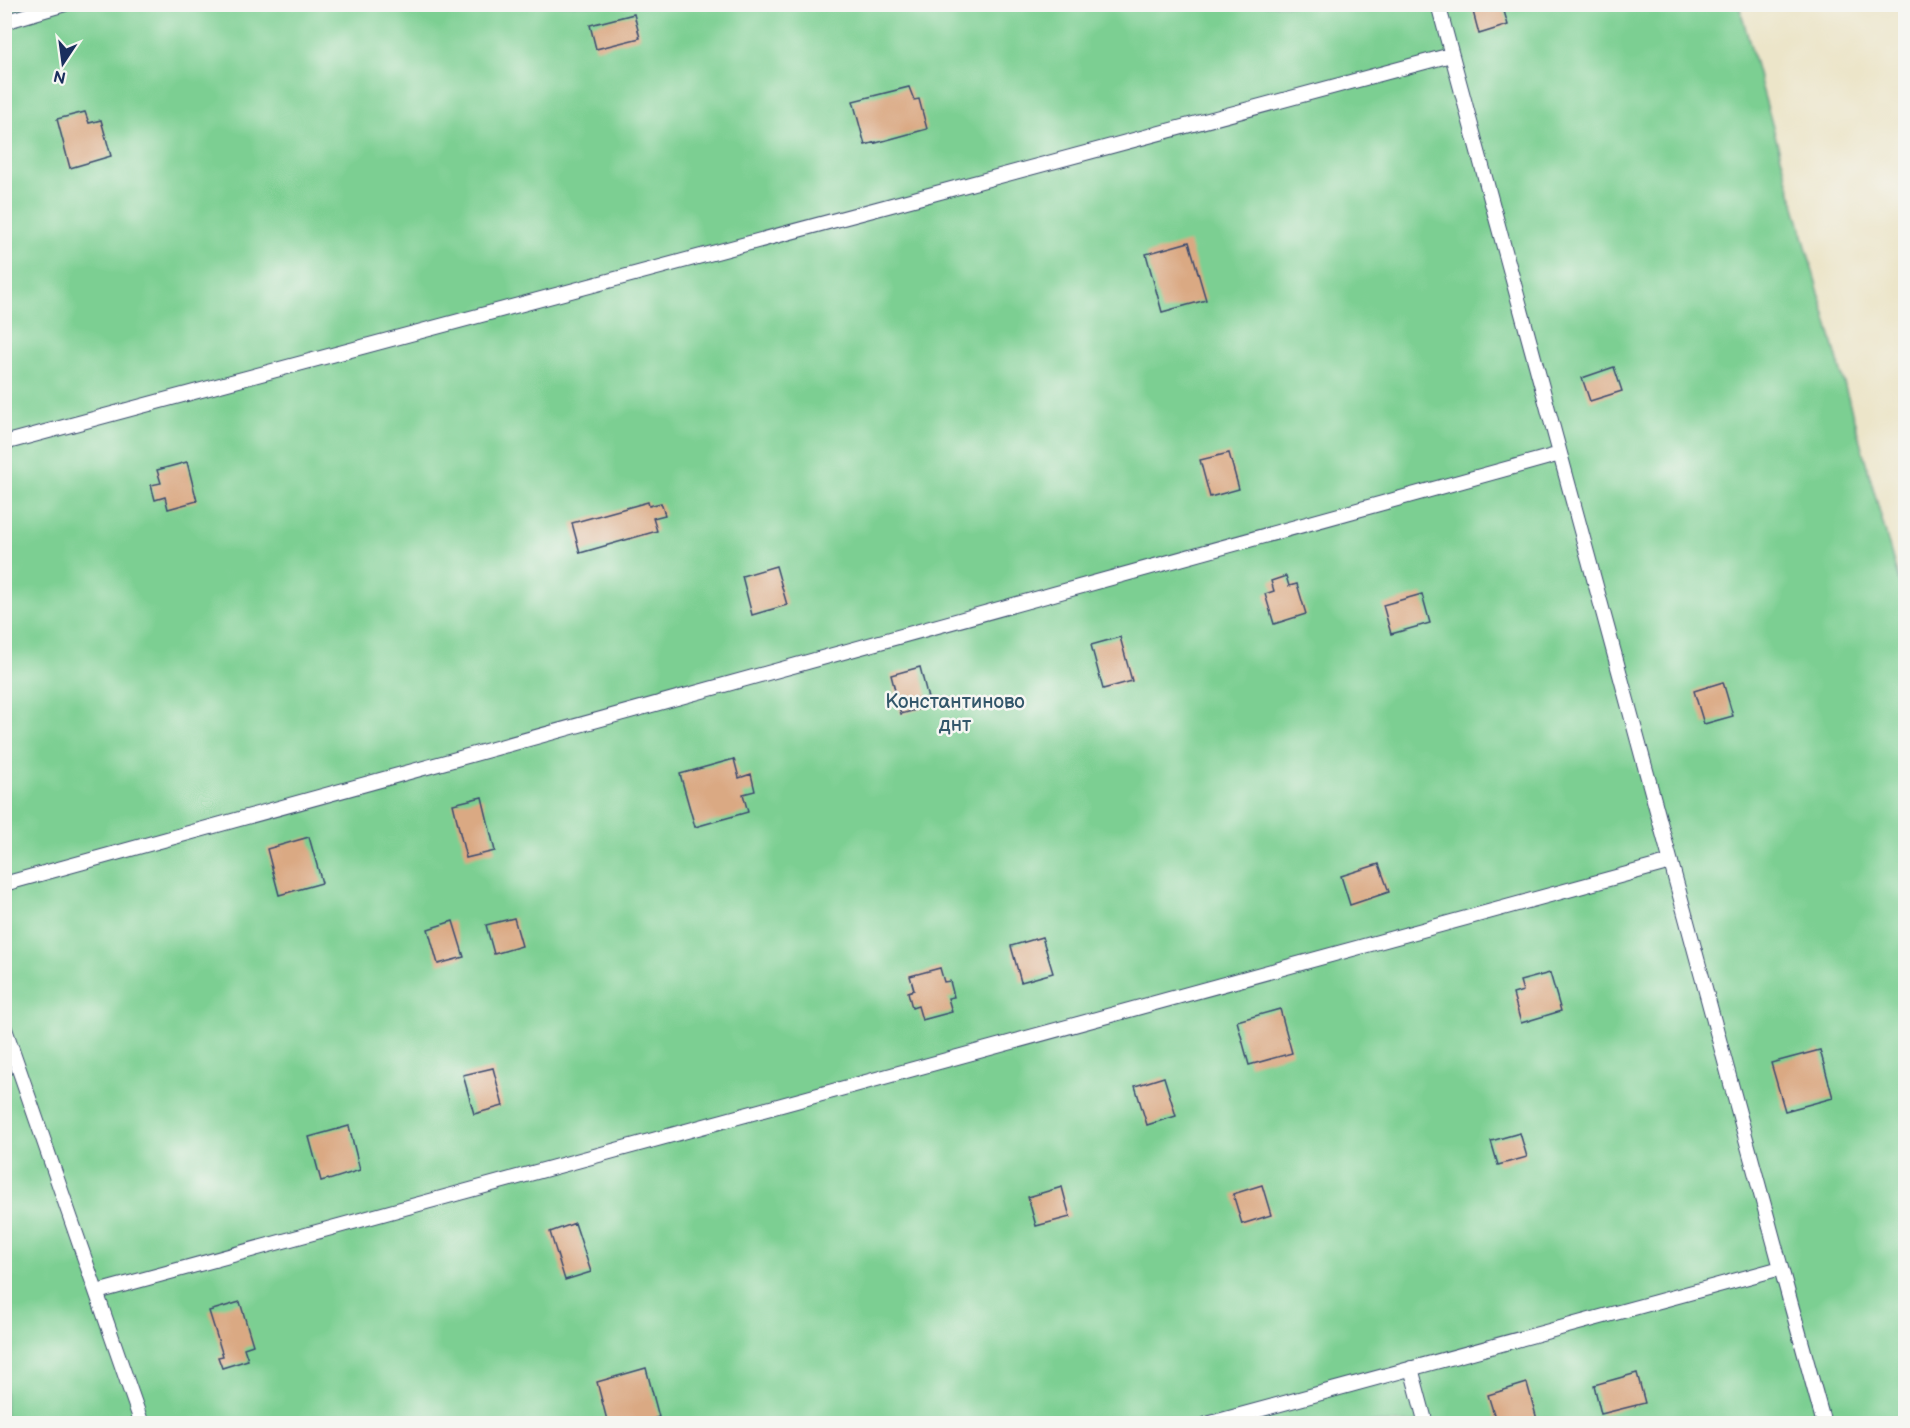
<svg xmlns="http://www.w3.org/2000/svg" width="1910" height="1428" font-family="'Balsamiq Sans',sans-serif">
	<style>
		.green { fill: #7bcf92; stroke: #4b7f78; stroke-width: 1.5 }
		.building { fill: #daa983 }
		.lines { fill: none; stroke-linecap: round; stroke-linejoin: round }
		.service-casing { stroke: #3a4a6e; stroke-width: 16 }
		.service { stroke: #fff; stroke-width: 14 }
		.labels { text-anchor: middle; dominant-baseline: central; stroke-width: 5; stroke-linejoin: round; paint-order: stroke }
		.park-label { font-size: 20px; fill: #33576b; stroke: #f6f6f2 }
	</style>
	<rect width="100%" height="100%" fill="#f6f6f2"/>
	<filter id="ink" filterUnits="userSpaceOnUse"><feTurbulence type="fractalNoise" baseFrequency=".0167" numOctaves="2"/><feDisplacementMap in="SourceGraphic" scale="12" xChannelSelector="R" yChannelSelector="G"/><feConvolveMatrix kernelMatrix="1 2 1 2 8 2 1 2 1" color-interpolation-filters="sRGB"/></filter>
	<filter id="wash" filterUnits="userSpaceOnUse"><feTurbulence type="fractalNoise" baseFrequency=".008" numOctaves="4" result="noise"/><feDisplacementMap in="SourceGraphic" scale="24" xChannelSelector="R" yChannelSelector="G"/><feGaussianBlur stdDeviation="1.35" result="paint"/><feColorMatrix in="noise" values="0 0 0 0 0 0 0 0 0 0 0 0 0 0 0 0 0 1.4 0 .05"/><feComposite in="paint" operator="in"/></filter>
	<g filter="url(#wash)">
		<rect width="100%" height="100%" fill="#ece5c9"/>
		<path class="green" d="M5,5H1739L1905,603V1423L5,1424Z"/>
		<g id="blocks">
			<path class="building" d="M1471,4H1502L1508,25L1479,34Z
				M634,14L640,38L596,49L590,25Z
				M909,87L914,100L919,99L927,129L876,143V142L865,145L853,101Z
				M85,112L89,123L101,120L111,156L70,168L57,119Z
				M1189,242L1206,300L1162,312L1146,254Z
				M1614,367L1622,391L1590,401L1582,378Z
				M1229,453L1239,489L1210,497L1200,460Z
				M187,462L197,501L168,509L165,497L155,500L151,485L161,483L157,470Z
				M648,502L649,506L661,503L665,515L653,518L657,531L580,553L572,523Z
				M776,566L787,605L752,615L742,576Z
				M1286,576L1289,586L1297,584L1306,614L1274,624L1265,594L1274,591L1271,581Z
				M1422,594L1430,623L1391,634L1383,605Z
				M1120,637L1132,681L1103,689L1091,645Z
				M920,667L930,706L901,714L891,675Z
				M1723,682L1733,716L1704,724L1694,691Z
				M734,759L739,778L751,774L755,791L743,794L748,812L695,827L680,774Z
				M482,797L495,851L466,858L453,804Z
				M309,837L322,883L279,895L267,849Z
				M1379,864L1389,892L1350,905L1341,876Z
				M514,918L522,946L494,954L486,925Z
				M453,921L464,957L438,964L428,929Z
				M1042,937L1053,973L1021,982L1011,946Z
				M940,968L944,982L950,981L954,997L948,998L952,1012L922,1020L918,1006L912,1008L908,992L914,990L910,976Z
				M1550,973L1561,1011L1521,1023L1513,994L1523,991L1520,981Z
				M1280,1009L1292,1053L1249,1065L1237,1021Z
				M1820,1050L1833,1098L1785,1111L1771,1063Z
				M493,1068L503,1106L474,1114L463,1075Z
				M1164,1077L1176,1116L1147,1125L1135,1086Z
				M349,1126L360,1170L329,1180L328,1179L321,1181L309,1137Z
				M1520,1133L1527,1157L1498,1165L1491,1141Z
				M1262,1185L1271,1215L1242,1224L1233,1194Z
				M1062,1187L1070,1217L1036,1226L1028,1197Z
				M575,1223L591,1272L565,1280L550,1232Z
				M240,1302L253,1345L244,1348L248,1360L222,1368L218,1357L223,1356L209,1311Z
				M646,1368L659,1417L637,1424H608L597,1382Z
				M1637,1373L1645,1403L1601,1414L1594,1385Z
				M1527,1383L1538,1423L1497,1424L1488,1395Z"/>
		</g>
	</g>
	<g filter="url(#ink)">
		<use href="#blocks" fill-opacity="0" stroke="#3a4a6e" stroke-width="1.5"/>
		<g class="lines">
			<g class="service-casing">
				<path id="service" d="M4,22L65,4
					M4,443L1451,55
					M4,884L1560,454
					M4,1026L142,1424
					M1781,1268L1824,1424
					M97,1292L1671,862
					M1411,1368L1426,1424
					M1207,1424L1781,1268L1438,4"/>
			</g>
			<use href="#service" class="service"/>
		</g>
	</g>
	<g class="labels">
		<g class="park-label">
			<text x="955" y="702">Константиново<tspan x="955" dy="23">днт</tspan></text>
		</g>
	</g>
	<rect width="1910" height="1428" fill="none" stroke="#f6f6f2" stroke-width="24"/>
	<g transform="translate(63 63) rotate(193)" stroke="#f6f6f2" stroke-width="4.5" paint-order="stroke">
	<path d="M0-4.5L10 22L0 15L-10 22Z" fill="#1b2f5e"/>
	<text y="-9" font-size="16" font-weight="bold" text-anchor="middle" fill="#1b2f5e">N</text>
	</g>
</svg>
